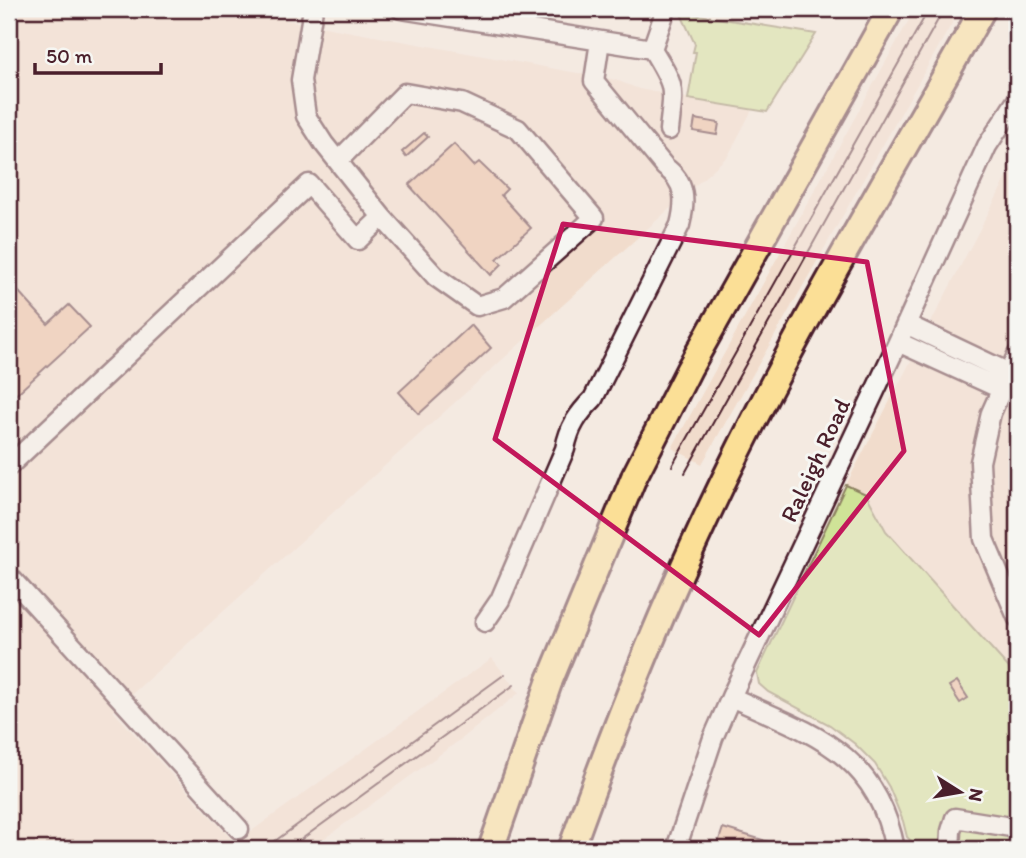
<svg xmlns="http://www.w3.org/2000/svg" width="1026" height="858" font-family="Itim,sans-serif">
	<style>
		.built { fill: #f1dccc }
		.green { fill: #cfe397; stroke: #8c8161; stroke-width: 2 }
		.building { fill: #eaba9b; stroke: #4a1f2b; stroke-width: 2 }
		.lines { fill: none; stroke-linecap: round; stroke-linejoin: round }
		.minor-casing { stroke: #4a1f2b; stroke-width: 23 }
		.highway-casing { stroke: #4a1f2b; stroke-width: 30 }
		.minor { stroke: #f6f6f2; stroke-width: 18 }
		.highway { stroke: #fbdf96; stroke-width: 24 }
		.tram { stroke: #4a1f2b; stroke-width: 2 }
		.highway-bridge-casing { stroke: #4a1f2b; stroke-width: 30; stroke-linecap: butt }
		.highway-bridge { stroke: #fbdf96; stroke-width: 24 }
		.marked { fill: none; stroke: #c2185b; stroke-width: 5; stroke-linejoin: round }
		.labels { text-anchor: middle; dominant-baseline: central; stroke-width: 6; stroke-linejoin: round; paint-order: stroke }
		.street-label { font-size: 24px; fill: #4a1f2b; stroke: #f6f6f2 }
	</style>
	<rect width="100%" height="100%" fill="#f4eae1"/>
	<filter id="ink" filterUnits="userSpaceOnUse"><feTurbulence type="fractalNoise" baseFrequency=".0143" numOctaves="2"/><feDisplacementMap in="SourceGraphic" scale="14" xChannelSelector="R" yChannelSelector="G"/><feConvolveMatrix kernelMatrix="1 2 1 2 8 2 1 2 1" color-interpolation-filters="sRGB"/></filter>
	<g filter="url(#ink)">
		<path class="built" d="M9,9H226L616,80L639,89L752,110L728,156L113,711L235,843L492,658L519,693L464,737L310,849H9Z
			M915,9H960L702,464L672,448Z
			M1017,158V677L886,531L866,494L846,485Z"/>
		<path class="green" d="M680,12L816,34L767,112L688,99L696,52H693L695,44Z
			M846,485L866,494L886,531L1017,677V849H963L913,843L907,837L903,821L889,787L875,764L855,744L830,725L768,692L759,684L757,673Z"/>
		<path class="building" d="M695,119L719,123L717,135L693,131Z
			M424,133L428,137L406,157L402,152Z
			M454,144L474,166L479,162L507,189L501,195L531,228L497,259L502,264L491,275L409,185Z
			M9,281L48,324L69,305L90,327L10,400Z
			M471,325L491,348L419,414L399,392Z
			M957,681L968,698L960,703L949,686Z
			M723,828L792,849H716Z"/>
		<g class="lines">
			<g class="minor-casing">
				<path id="minor" d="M313,9L301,80L306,116L324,144L382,217L436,277L477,306L504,298L594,218L518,129L462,103L405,93L338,161
					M401,9L652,49
					M652,49C676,88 674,86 669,130
					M652,49L666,9
					M906,324L1009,373
					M898,342L1001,389
					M1017,355L991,413L980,462L984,539L1017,617
					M9,466L309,184L358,240L382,217
					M9,576L239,829
					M485,622L500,600L565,449C569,427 578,414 593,399L680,225C686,201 686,182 665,167L594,81L600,41
					M731,697C812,734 876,751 895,849
					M676,849L713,738L731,697L898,342L987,146L1017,100
					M950,849L951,831L955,818L1017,828"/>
			</g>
			<g class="highway-casing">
				<path id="highway" d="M634,477L689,369L891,9
					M491,849L550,680
					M571,849C609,743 650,637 698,535C781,354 886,182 983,9"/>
			</g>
			<use href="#minor" class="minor"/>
			<use href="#highway" class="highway"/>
			<path class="tram" d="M672,466L929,9
				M685,473L944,9
				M264,849L505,674
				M288,849L514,685"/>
			<g class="highway-bridge-casing">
				<path id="highway-bridge" d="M550,680L634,477"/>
			</g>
			<use href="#highway-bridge" class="highway-bridge"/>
		</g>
	</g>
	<path d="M0 0H1026V858H0ZM563,224L867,262L904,451L759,635L495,439Z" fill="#f4eae1" fill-opacity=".55" fill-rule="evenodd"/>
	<path class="marked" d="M563,224L867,262L904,451L759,635L495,439Z"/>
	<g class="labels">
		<g class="street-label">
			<text transform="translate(815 460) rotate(-65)">Raleigh Road</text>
		</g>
	</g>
	<rect width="1026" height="858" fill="none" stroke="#f6f6f2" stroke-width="35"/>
	<rect x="18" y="18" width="991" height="823" fill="none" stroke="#4a1f2b" stroke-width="2.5" filter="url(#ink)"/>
	<g transform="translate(960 792) rotate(101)" stroke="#f6f6f2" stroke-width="5" paint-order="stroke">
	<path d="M0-5L12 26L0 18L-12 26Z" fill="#4a1f2b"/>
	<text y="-10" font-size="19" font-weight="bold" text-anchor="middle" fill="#4a1f2b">N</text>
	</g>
	<path d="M35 63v10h126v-10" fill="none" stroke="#4a1f2b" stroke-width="3.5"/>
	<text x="46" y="63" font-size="21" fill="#4a1f2b" stroke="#f6f6f2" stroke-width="5" paint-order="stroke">50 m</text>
</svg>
